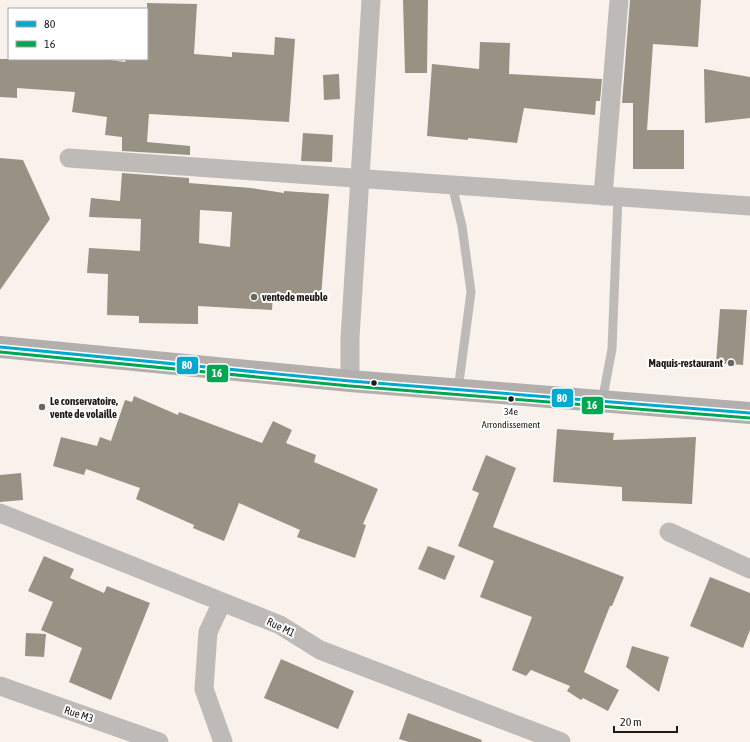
<svg xmlns="http://www.w3.org/2000/svg" width="750" height="742" font-family="'Asap Condensed',sans-serif">
	<style>
		.building { fill: #989284; fill-rule: evenodd }
		.lines { fill: none; stroke-linecap: round; stroke-linejoin: round }
		.service { stroke: #bebab8; stroke-width: 9 }
		.minor { stroke: #bebab8; stroke-width: 19 }
		.secondary { stroke: #b2afad; stroke-width: 22 }
		.bus-1-casing { stroke: #fff; stroke-width: 6 }
		.bus-2-casing { stroke: #fff; stroke-width: 6 }
		.bus-1 { stroke: #00a9ce; stroke-width: 3 }
		.bus-2 { stroke: #00a651; stroke-width: 3 }
		.poi-dot { fill: #6b6560; stroke: #fff; stroke-width: 1.5 }
		.bus-dot { fill: #1e1915; stroke: #fff; stroke-width: 1.5 }
		.labels { text-anchor: middle; dominant-baseline: central; stroke-width: 4; stroke-linejoin: round; paint-order: stroke }
		.bus-label { font-size: 10px; fill: #1e1915; stroke: #fff }
		.poi-label { font-size: 11px; font-weight: bold; fill: #1e1915; stroke: #fff; text-anchor: start }
		.street-label { font-size: 11px; fill: #1e1915; stroke: #fff }
		.line-badge { stroke: #fff; stroke-width: 1.5 }
		.badge-label { font-size: 11px; text-anchor: middle; font-weight: bold; fill: #fff }
	</style>
	<rect width="100%" height="100%" fill="#f9f2ec"/>
	<path class="building" d="M403,0H428L427,73H405Z
		M630,0H701L698,47L653,44L647,130H684V169H633V103H622Z
		M147,3L197,4L194,54L232,57V52L274,55L275,37L295,39L289,122L149,114L147,142L190,146V155L122,151V137L105,135L107,117L72,112L75,92L17,88V98L0,97V59H103L125,62L126,59H147Z
		M480,42L510,43L509,74L602,79L600,101H596L595,115L524,108L517,143L468,138V140L427,136L432,64L479,69Z
		M704,69L750,77V118L705,123Z
		M339,74L340,99L324,100L323,75Z
		M303,133L333,135L332,162L301,161Z
		M0,158L23,160L50,219L0,290Z
		M122,173L189,178V183L251,188L284,193V191L329,194L321,297L273,293L272,310L198,306V324L139,323V316L107,315L108,274L87,273L89,248L140,251L141,219L89,217L91,198L120,201ZM200,210L232,212L230,247L199,243Z
		M720,309L747,310L743,365L716,363Z
		M134,396L178,415L179,412L262,443L273,421L292,430L286,443L316,455L314,462L378,489L363,524L366,525L355,558L297,537L300,530L239,503L224,541L193,528L194,525L136,499L140,488L86,469L84,475L53,466L61,437L97,446L100,437L111,441L125,400L132,402Z
		M557,429L614,433L613,440L696,437L692,504L622,501V487L553,482Z
		M486,455L516,468L493,527L624,577L612,606H610L584,672L619,690L608,711L583,698L581,700L567,691L570,686L531,670L526,676L512,670L532,617L480,597L494,561L458,546L479,493L472,490Z
		M21,473L23,500L0,502V475Z
		M428,546L455,556L445,580L418,569Z
		M44,556L74,569L70,578L104,593L107,586L150,603L111,700L69,682L82,648L41,630L53,602L28,591Z
		M710,577L750,593V630L743,648L690,626Z
		M26,633L46,634L44,657L25,656Z
		M632,646L669,657L659,692L626,667Z
		M281,659L354,691L338,729L264,698Z
		M408,713L482,740L481,742H409L399,739Z"/>
	<g class="lines">
		<path class="service" d="M452,185L462,226L471,292L458,390
			M602,402L612,349L618,197"/>
		<path class="minor" d="M69,158L750,206
			M603,196L619,0
			M350,381V338L371,0
			M0,513L280,625L320,650L561,742
			M669,532L750,569
			M222,602L208,632L204,689L223,742
			M0,686L159,742"/>
		<path class="secondary" d="M0,347L350,381L750,413"/>
		<g class="bus-1-casing">
			<path id="bus-1" d="M0,347L350,381L750,413"/>
		</g>
		<g class="bus-2-casing">
			<path id="bus-2" d="M0,352L350,386L750,418"/>
		</g>
		<use href="#bus-1" class="bus-1"/>
		<use href="#bus-2" class="bus-2"/>
	</g>
	<g class="poi-dot">
		<circle cx="254" cy="297" r="4"/>
		<circle cx="731" cy="363" r="4"/>
		<circle cx="42" cy="407" r="4"/>
	</g>
	<g class="bus-dot">
		<circle cx="374" cy="383" r="3.5"/>
		<circle cx="511" cy="399" r="3.5"/>
	</g>
	<g class="labels">
		<g class="bus-label">
			<text x="511" y="411">34e<tspan x="511" dy="13">Arrondissement</tspan></text>
		</g>
		<g class="poi-label">
			<text x="262" y="297">ventede meuble</text>
			<text x="723" y="363" text-anchor="end">Maquis-restaurant</text>
			<text x="50" y="401">Le conservatoire,<tspan x="50" dy="13">vente de volaille</tspan></text>
		</g>
		<g class="street-label">
			<text transform="translate(281 627) rotate(26)">Rue M1</text>
			<text transform="translate(79 714) rotate(19)">Rue M3</text>
		</g>
	</g>
	<g class="line-badge">
		<rect x="176" y="356" width="23" height="19" rx="4" fill="#00a9ce"/>
		<rect x="206" y="364" width="23" height="19" rx="4" fill="#00a651"/>
		<rect x="551" y="388" width="23" height="20" rx="4" fill="#00a9ce"/>
		<rect x="581" y="396" width="23" height="19" rx="4" fill="#00a651"/>
	</g>
	<g class="badge-label">
		<text x="187" y="369">80</text>
		<text x="217" y="377">16</text>
		<text x="562" y="402">80</text>
		<text x="592" y="409">16</text>
	</g>
	<rect x="8" y="8" width="140" height="52" fill="#ffffff" stroke="#a5a3a1"/>
	<rect x="16" y="21" width="20" height="6" fill="#00a9ce" stroke="#a5a3a1"/>
	<text x="44" y="28" font-size="12" fill="#1e1915">80</text>
	<rect x="16" y="41" width="20" height="6" fill="#00a651" stroke="#a5a3a1"/>
	<text x="44" y="48" font-size="12" fill="#1e1915">16</text>
	<path d="M614 726v6h63v-6" fill="none" stroke="#1e1915" stroke-width="2"/>
	<text x="620" y="726" font-size="12" fill="#1e1915" stroke="#ffffff" stroke-width="3" paint-order="stroke">20 m</text>
</svg>
